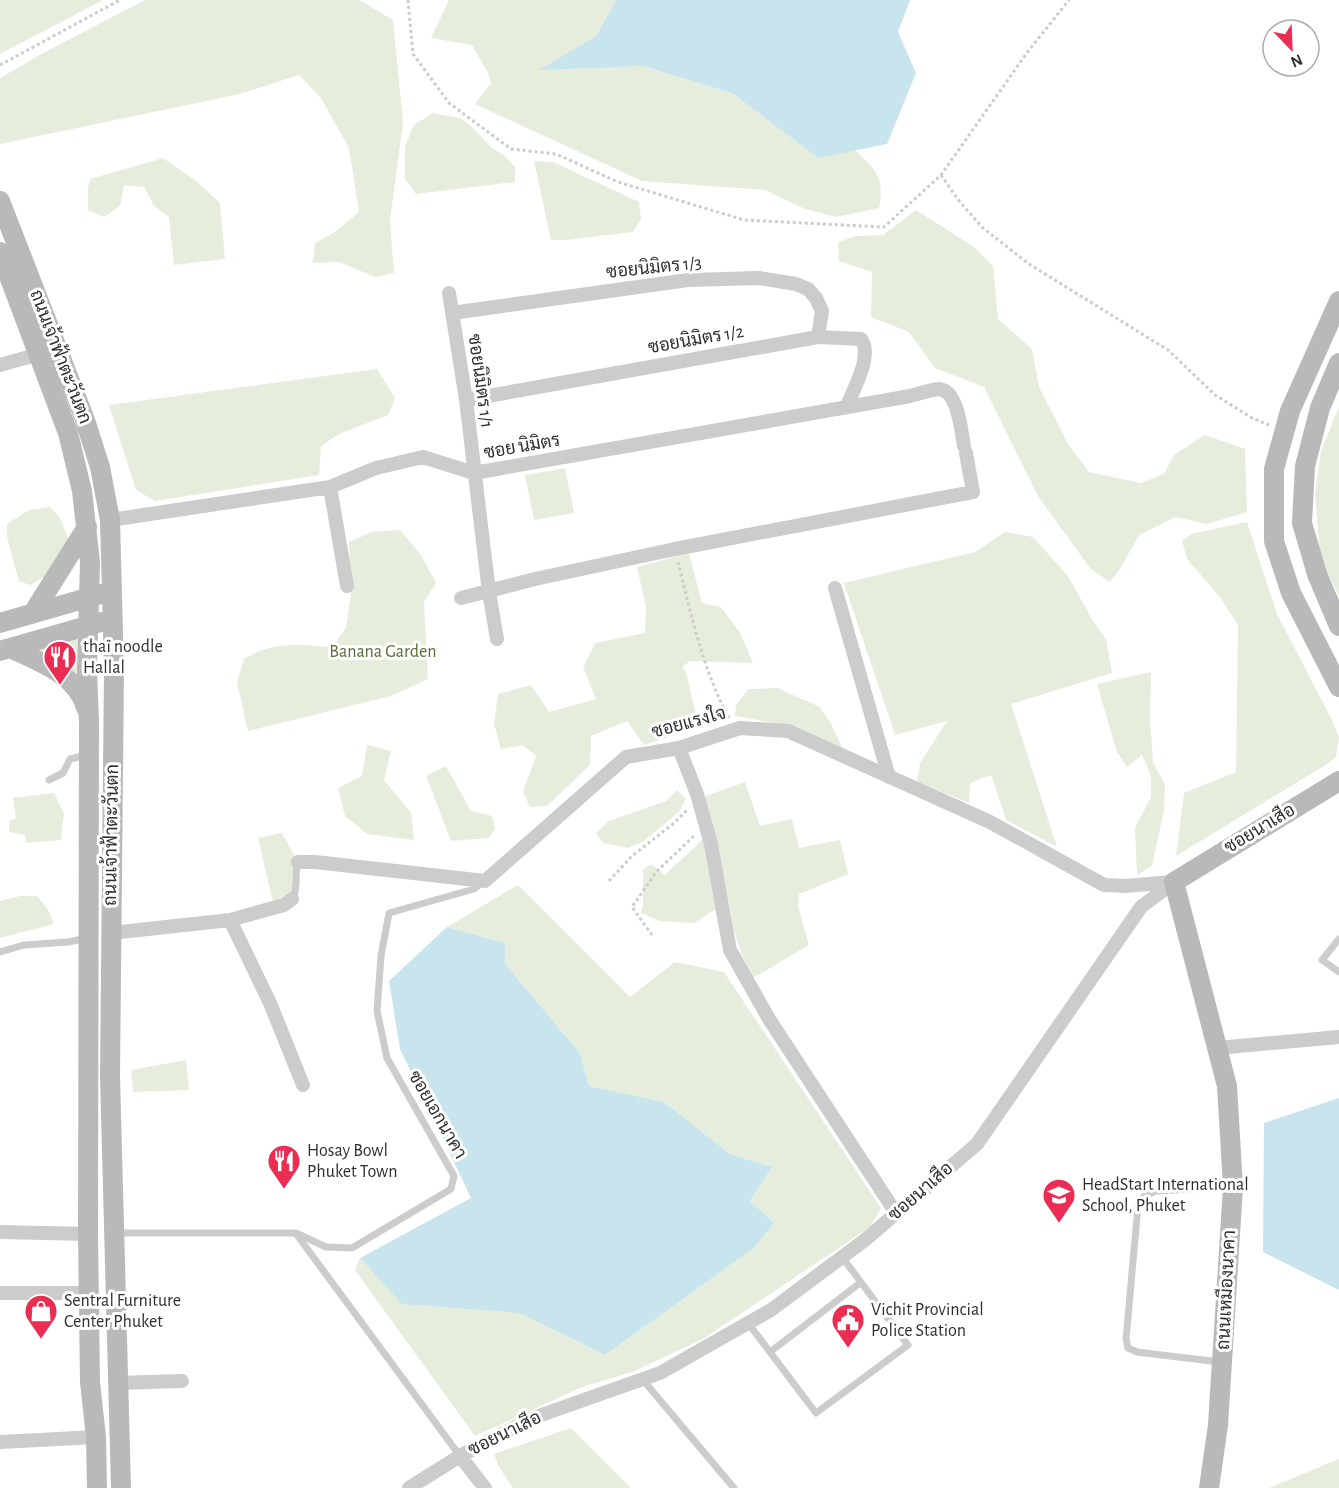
<svg xmlns="http://www.w3.org/2000/svg" width="1339" height="1488" font-family="'Alegreya Sans',Sarabun,sans-serif">
	<style>
		.green { fill: #e7eddd }
		.water { fill: #c8e4ed }
		.lines { fill: none; stroke-linecap: round; stroke-linejoin: round }
		.path { stroke: #ccc; stroke-width: 3; stroke-dasharray: 3 3; stroke-linecap: butt }
		.lane { stroke: #ccc; stroke-width: 7 }
		.street { stroke: #ccc; stroke-width: 14 }
		.secondary { stroke: #b9b9b9; stroke-width: 20 }
		.labels { text-anchor: middle; dominant-baseline: central; stroke-width: 6; stroke-linejoin: round; paint-order: stroke }
		.street-label { font-size: 18px; fill: #2f2f2f; stroke: #fff }
		.poi-label { font-size: 18px; fill: #2f2f2f; stroke: #fff; text-anchor: start }
		.park-label { font-size: 18px; fill: #596d3b; stroke: #fff }
	</style>
	<rect width="100%" height="100%" fill="#fff"/>
	<path class="green" d="M0,0H103L0,54Z
		M145,0H359L393,20L403,122L390,221L394,273L375,277L339,262L313,263L315,243L335,232L359,212L349,148L321,98L299,75L240,94L0,144V78L45,52Z
		M449,0H616L596,36L541,69L643,66L732,93L818,158L855,150C876,171 885,176 879,208L837,217L805,209L765,190L642,181L475,104L491,83L488,73L472,45L431,38Z
		M433,113L460,118L472,127L492,148L504,155L515,167V182L416,194L405,179V146L414,125Z
		M163,158L195,180L220,203L225,259L174,265L169,217L154,206L144,187L124,185L120,206L104,217L88,210V188L90,179Z
		M534,161L553,162L639,202L641,219L633,232L566,240H551Z
		M916,210L974,247L993,266L998,319L1032,349L1039,387L1068,444L1089,472L1141,483L1164,474L1174,455L1205,435L1245,449L1247,512L1207,524L1175,517L1139,535L1120,569L1110,582L1090,568L1038,496L984,387L935,368L909,332L871,317L872,272L839,261L838,242L856,236L883,235Z
		M377,369L395,398L388,415L339,434L321,446L319,475L155,501L136,490L109,405Z
		M1339,407V596L1320,558L1315,493L1321,451Z
		M565,468L574,513L534,520L525,475Z
		M50,507L60,518L72,548L47,576L30,585L19,581L7,537V524L29,510Z
		M1247,522L1277,614L1332,720L1339,737L1336,757L1324,766L1176,856L1184,793L1236,772L1238,625L1220,597L1187,559L1182,541L1191,534Z
		M400,530L421,555L436,583L424,602L428,679L391,696L248,731L237,682L244,659C275,640 298,645 332,647L346,628L351,595L349,542L372,532Z
		M1005,532L1033,537L1068,576L1093,621L1106,639L1112,673L1011,704L1057,847L1006,820L991,775L970,783L969,803L917,782L920,763L947,721L895,735L844,583L975,552Z
		M689,553L702,603L721,607L740,633L753,663L690,661L682,667L686,672L699,727L644,745L627,721L591,736L590,765L547,806L530,807L523,792L536,756L523,745L501,749L494,724L498,694L531,685L549,712L596,699L583,667L595,643L645,633L646,607L637,567Z
		M77,634L78,678L33,652Z
		M1151,672L1150,719L1153,762L1165,785L1164,810L1152,866L1137,875L1135,828L1151,797V776L1142,755L1127,767L1117,752L1097,684Z
		M777,688L820,707L830,722L843,749L797,727L735,716L736,705L748,689Z
		M367,745L391,751L384,780L411,813L414,840L367,834L345,816L338,788L362,776Z
		M446,766L471,811L492,816L495,829L489,838L451,841L426,776Z
		M745,782L760,826L792,819L799,848L840,840L848,874L799,894L798,907L809,945L753,978L741,953L734,930L725,881L703,797Z
		M677,790L686,799L679,812L644,841L628,848L603,843L596,833L609,821L666,801Z
		M54,793L64,814L61,840L26,843L25,835L9,832L10,820L16,819L13,798Z
		M282,833L295,857L294,890L273,902L258,838Z
		M703,839L711,869L716,909L694,923L659,921L641,913L643,904V870L651,864L665,875Z
		M518,885L630,997L675,962L724,972L881,1208L870,1227L703,1339L632,1372L582,1387L475,1436L355,1270L360,1258L403,1304L519,1313L605,1355L754,1248L774,1223L750,1201L772,1167L730,1154L664,1102L589,1086L580,1053L505,964V943L447,927Z
		M20,896H37L47,908L54,924L0,938V901Z
		M186,1060L189,1090L133,1092L131,1070Z
		M571,1428L631,1488H513L499,1467L494,1454Z
		M1339,1459V1488H1269Z"/>
	<path class="water" d="M616,0H910L898,32L916,73L887,144L818,158L732,93L643,66L539,70L596,36Z
		M447,927L505,943V964L580,1053L589,1086L664,1102L730,1154L772,1167L750,1201L774,1223L754,1248L605,1355L519,1313L402,1304L360,1258L471,1198L400,1049L389,981Z
		M1339,1098V1290L1263,1252L1264,1123Z"/>
	<g class="lines">
		<path class="path" d="M408,0L413,54L449,103L511,149L556,154L618,182L744,220L884,227L941,175L1026,54L1069,0
			M0,65L120,0
			M941,175L959,201L983,228L1029,264L1168,350L1215,395L1252,418L1269,425
			M678,562C691,614 703,670 729,718
			M609,881L632,856L674,823L687,810
			M652,935L632,907L657,871L694,836"/>
		<path class="lane" d="M49,780L63,773L70,759L87,755
			M292,899C299,887 294,875 298,862
			M1339,939L1322,960L1339,972
			M0,952L24,945L68,942L88,938
			M116,1233H296L326,1247L352,1248L451,1189L454,1176L387,1058L377,1011L381,956L389,913L474,889L484,881
			M297,1235L460,1456
			M748,1323L816,1413L908,1345L842,1257
			M770,1352L860,1283
			M1220,1362L1137,1352L1128,1348L1126,1339L1138,1206L1144,1196L1156,1191L1232,1187
			M643,1380L734,1488"/>
		<path class="street" d="M449,293L466,400L489,592L497,639
			M452,313L688,280L759,278L796,284L808,289L816,298L822,311L818,337
			M0,365L39,354
			M466,400L818,337L861,339C873,355 854,388 847,406
			M330,487L347,586
			M110,520L330,487L376,468L423,457L474,473L910,396C919,394 929,390 938,389C958,389 961,430 964,446
			M835,588L889,777
			M461,598L535,579L675,549L973,492L966,453
			M679,748L697,794L711,844L730,950L769,1019L896,1213
			M298,862H315L485,881L626,757L679,748L740,728L788,731L990,822L1104,885L1126,886L1172,882
			M230,920L270,1003L303,1085
			M111,933L230,920L284,905L292,899
			M1217,1048L1339,1037
			M0,1232L88,1234
			M0,1293H89
			M118,1383L182,1381
			M0,1442L96,1437
			M460,1456L485,1488
			M409,1488L460,1456L530,1419L660,1373L771,1310L865,1240L977,1144L1141,907L1174,882"/>
		<path class="secondary" d="M0,201L85,420L100,467L110,520L114,670L110,1076L121,1488
			M0,252L68,433L82,491L90,562L87,670L89,723L88,1234L90,1382L96,1437L97,1488
			M1339,301L1290,411L1274,469V541L1291,593L1339,687
			M1339,363L1320,408L1305,466L1302,523L1317,574L1339,626
			M33,613L87,527
			M0,623L101,594
			M10,648C38,661 78,675 86,708
			M0,651L101,622
			M1209,1488L1218,1425L1233,1187L1227,1086L1174,882L1339,781"/>
	</g>
	<defs>
		<g id="restaurant-pin" transform="scale(1.725)"><path d="M0 17L-7.5 6A9.5 9.5 0 1 1 7.5 6Z" fill="#eb2d53" stroke="#fff"/><path d="M-5-6h1v4h1v-4h1v4h1v-4h1v5L-1.5 .5V6h-2V.5L-5-1ZM5-6V6H3V1.5H1.5Q1.5-4 5-6Z" fill="#fff"/></g>
		<g id="school-pin" transform="scale(1.725)"><path d="M0 17L-7.5 6A9.5 9.5 0 1 1 7.5 6Z" fill="#eb2d53" stroke="#fff"/><path d="M0-5L7-2L0 1L-7-2ZM-4 1L0 2.5L4 1V4Q0 6-4 4Z" fill="#fff"/></g>
		<g id="shop-pin" transform="scale(1.725)"><path d="M0 17L-7.5 6A9.5 9.5 0 1 1 7.5 6Z" fill="#eb2d53" stroke="#fff"/><path d="M-5-2.5h2.3a2.7 3.5 0 0 1 5.4 0H5L5.5 6h-11ZM-1.5-2.5h3a1.5 2.3 0 0 0-3 0Z" fill="#fff"/></g>
		<g id="civic-pin" transform="scale(1.725)"><path d="M0 17L-7.5 6A9.5 9.5 0 1 1 7.5 6Z" fill="#eb2d53" stroke="#fff"/><path d="M-.6-6.5H3V-4.5H.6V-3L4-1V1h2V6H-6V1h2V-1L-.6-3ZM-1.2 2.5V6h2.4V2.5Z" fill="#fff"/></g>
	</defs>
	<g fill-rule="evenodd">
		<use href="#restaurant-pin" x="60" y="657"/>
		<use href="#restaurant-pin" x="284" y="1161"/>
		<use href="#school-pin" x="1059" y="1195"/>
		<use href="#shop-pin" x="41" y="1311"/>
		<use href="#civic-pin" x="848" y="1320"/>
	</g>
	<g class="labels">
		<g class="street-label">
			<text transform="translate(654 268) rotate(-6)">ซอยนิมิตร 1/3</text>
			<text transform="translate(696 340) rotate(-10)">ซอยนิมิตร 1/2</text>
			<text transform="translate(60 357) rotate(69)">ถนนเจ้าฟ้าตะวันตก</text>
			<text transform="translate(480 381) rotate(82)">ซอยนิมิตร 1/1</text>
			<text transform="translate(522 447) rotate(-10)">ซอย นิมิตร</text>
			<text transform="translate(689 723) rotate(-15)">ซอยแรงใจ</text>
			<text transform="translate(1260 829) rotate(-31)">ซอยนาเสือ</text>
			<text transform="translate(112 835) rotate(-89)">ถนนเจ้าฟ้าตะวันตก</text>
			<text transform="translate(437 1115) rotate(60)">ซอยเอกนาคา</text>
			<text transform="translate(921 1192) rotate(-41)">ซอยนาเสือ</text>
			<text transform="translate(1227 1290) rotate(-87)">ถนนเหมืองนาคา</text>
			<text transform="translate(505 1434) rotate(-26)">ซอยนาเสือ</text>
		</g>
		<g class="poi-label">
			<text x="83" y="647">thaï noodle<tspan x="83" dy="21">Hallal</tspan></text>
			<text x="307" y="1151">Hosay Bowl<tspan x="307" dy="21">Phuket Town</tspan></text>
			<text x="1082" y="1185">HeadStart International<tspan x="1082" dy="21">School, Phuket</tspan></text>
			<text x="64" y="1301">Sentral Furniture<tspan x="64" dy="21">Center Phuket</tspan></text>
			<text x="871" y="1310">Vichit Provincial<tspan x="871" dy="21">Police Station</tspan></text>
		</g>
		<g class="park-label">
			<text x="383" y="652">Banana Garden</text>
		</g>
	</g>
	<g transform="translate(1291 48) rotate(157)"><circle r="28" fill="#ffffff" stroke="#acacac" stroke-width="1.5"/>
	<path d="M0-4.5L10 22L0 15L-10 22Z" fill="#eb2d53"/>
	<text y="-9" font-size="16" font-weight="bold" text-anchor="middle" fill="#2f2f2f">N</text>
	</g>
</svg>
